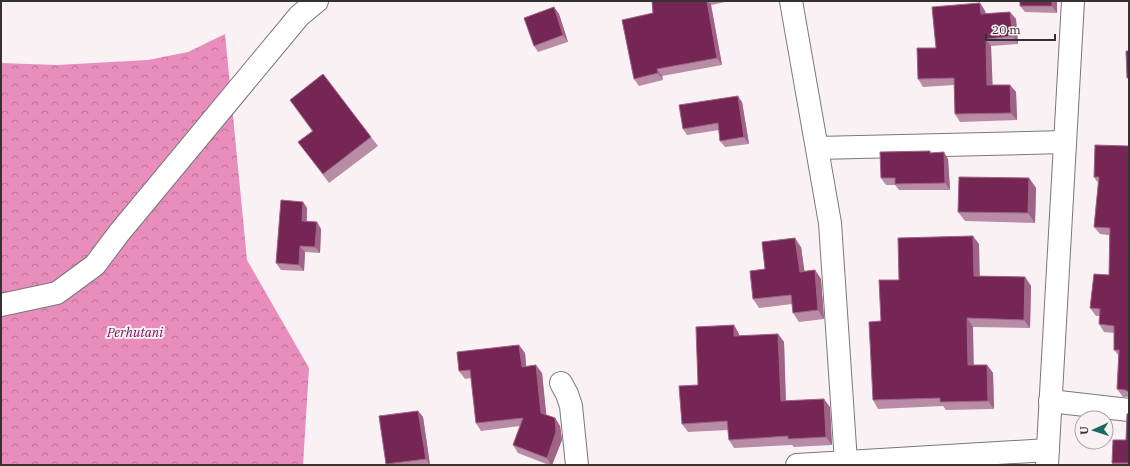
<svg xmlns="http://www.w3.org/2000/svg" width="1130" height="466" font-family="'IBM Plex Serif',serif">
	<style>
		.forest { fill: url(#forest-crowns) }
		.lines { fill: none; stroke-linecap: round; stroke-linejoin: round }
		.minor-casing { stroke: #7d7679; stroke-width: 24 }
		.highway-casing { stroke: #7d7679; stroke-width: 24 }
		.minor { stroke: #fff; stroke-width: 22 }
		.highway { stroke: #fff; stroke-width: 22 }
		.wall { fill: #b88ca5 }
		.shaded-wall { fill: #9e6385 }
		.building { fill: #762655; stroke: #9e6385 }
		.labels { text-anchor: middle; dominant-baseline: central; stroke-width: 4; stroke-linejoin: round; paint-order: stroke }
		.park-label { font-size: 13px; font-style: italic; fill: #790c52; stroke: #faf1f5 }
	</style>
	<defs>
		<pattern id="forest-crowns" width="20" height="18" patternUnits="userSpaceOnUse"><rect width="20" height="18" fill="#e88dbc"/><path d="M2 6a3 3 0 1 1 6 0M12 15a3 3 0 1 1 6 0" fill="none" stroke="#bd7499"/></pattern>
	</defs>
	<rect width="100%" height="100%" fill="#faf1f5"/>
	<path class="forest" d="M225,34L247,260L309,368L303,465H1V63L57,65L148,60L188,52Z"/>
	<g class="lines">
		<g class="minor-casing">
			<path id="minor" d="M791,1L830,223L846,462
				M817,148L1065,142
				M1,305L57,293L95,265L119,233L299,16L317,1
				M561,383L567,394L571,406L577,465
				M1050,401L1129,410
				M797,465L1048,450"/>
		</g>
		<g class="highway-casing">
			<path id="highway" d="M1047,465L1073,1"/>
		</g>
		<use href="#minor" class="minor"/>
		<use href="#highway" class="highway"/>
	</g>
	<path class="wall" d="M652,1H730L711,5L722,65L662,76L663,80L639,86L634,79L653,13Z
		M1057,1V13L1025,12L1020,6Z
		M980,3L985,11L986,13L1016,19L1018,44L991,46L992,85H1010L1016,92L1017,120L960,122L955,114L954,85L923,87L918,79L936,48Z
		M554,7L559,14L568,42L538,52L534,46Z
		M290,100L371,137L378,146L329,183L298,142L312,131Z
		M742,102L749,144L725,147L720,141L719,130L687,135L683,129Z
		M1129,146V397H1123L1117,389L1119,356L1114,350V333L1104,332L1099,324V316H1096L1090,308L1109,275V235L1100,234L1094,227L1098,183L1094,177Z
		M930,151L931,153L948,159L950,190H899L895,185H886L881,178Z
		M1029,178L1036,188L1035,223L965,221L958,212Z
		M303,202L307,208V221L321,229L320,253L305,252L304,271L281,270L276,263Z
		M979,244V276L1025,277L1031,286L1030,328L973,327V365H987L993,373L994,409L946,410L943,406L878,409L873,400L881,321L899,280Z
		M801,247L804,271L815,270L821,279L824,319L799,322L793,313L792,304L759,308L753,299L765,269Z
		M734,325L739,334V336L778,334L784,342L786,401L830,407L832,445L794,447L792,445L734,448L729,440L728,430L688,432L682,424L698,385Z
		M525,353L526,366L542,373L546,415L555,418L560,426L562,440L552,465H549L518,453L513,445L520,426L481,431L476,423L471,378L465,379L459,371Z
		M418,411L423,417L430,465H387L386,464Z
		M1129,413V465H1113L1112,463L1126,440Z"/>
	<path class="shaded-wall" d="M707,1H708L711,5L722,65L717,58Z
		M1052,1H1057V13L1052,6Z
		M980,3L985,11L986,22L981,14Z
		M554,7L559,14L568,42L563,35Z
		M1010,12L1016,19L1018,44L1013,36Z
		M986,39L991,46L993,93L987,85Z
		M657,69L662,76L663,80L658,73Z
		M1010,85L1016,92L1017,120L1011,113Z
		M738,96L742,102L749,144L744,137Z
		M944,152L948,159L950,190L945,183Z
		M1029,178L1036,188L1035,223L1028,213Z
		M303,202L307,208L306,227L302,221Z
		M317,222L321,229L320,253L315,247Z
		M973,236L979,244L980,284L974,276Z
		M795,238L801,247L806,281L800,272Z
		M300,246L305,252L304,271L299,265Z
		M815,270L821,279L824,319L818,310Z
		M1025,277L1031,286L1030,328L1024,320Z
		M967,318L973,327L974,373L968,365Z
		M734,325L739,334L740,344L734,336Z
		M778,334L784,342L786,410L781,401Z
		M519,345L525,353L527,375L522,367Z
		M536,365L542,373L547,421L541,413Z
		M987,365L993,373L994,409L988,401Z
		M824,399L830,407L832,445L826,437Z
		M418,411L423,417L430,465L426,459Z
		M555,418L560,426L562,440L552,465H551L547,458Z"/>
	<path class="building" d="M652,1H707L717,58L657,69L658,73L634,79L622,20L653,13Z
		M1020,1H1052V6H1020Z
		M980,3L981,14L1010,12L1013,36L986,39L987,85H1010L1011,113L955,114L954,78L918,79L917,48H936L932,7Z
		M554,7L563,35L534,46L524,18Z
		M1126,51H1129V78H1127Z
		M323,74L371,137L323,174L298,142L313,131L290,100Z
		M738,96L744,137L720,141L718,123L683,129L679,105Z
		M1095,145L1129,146V392L1125,390L1117,389L1119,350H1114V326L1099,324L1100,309L1090,308L1094,274L1109,275L1110,228L1094,227L1099,177H1094Z
		M930,151V153L944,152L945,183L895,184V178H881L880,152Z
		M959,177L1029,178L1028,213L958,212Z
		M281,200L303,202L302,221L317,222L315,247L300,246L299,265L276,263Z
		M973,236L974,276L1025,277L1024,320L967,318L968,365H987L988,401L940,402V398L873,400L869,322L881,321L879,280H899L898,238Z
		M795,238L800,272L815,270L818,310L793,313L791,295L753,299L750,271L765,269L762,242Z
		M734,325V336L778,334L781,401L824,399L826,437L788,439V436L729,440L727,421L682,424L679,386L698,385L696,327Z
		M519,345L522,367L536,365L541,413L555,418L556,432L547,458L513,445L523,418L476,423L470,370L459,371L457,352Z
		M418,411L426,459L386,464L379,416Z
		M1129,413V463H1112L1113,440H1126L1127,414Z"/>
	<g class="labels">
		<g class="park-label">
			<text x="135" y="332">Perhutani</text>
		</g>
	</g>
	<rect width="1130" height="466" fill="none" stroke="#343133" stroke-width="4"/>
	<g transform="translate(1094 430) rotate(267)"><circle r="19" fill="#faf1f5" stroke="#aba4a7"/>
	<path d="M0-3L7 15L0 10L-7 15Z" fill="#1b6865"/>
	<text y="-6" font-size="11" font-weight="bold" text-anchor="middle" fill="#343133">U</text>
	</g>
	<path d="M986 34v6h69v-6" fill="none" stroke="#343133" stroke-width="2"/>
	<text x="992" y="34" font-size="12" fill="#343133" stroke="#faf1f5" stroke-width="3" paint-order="stroke">20 m</text>
</svg>
